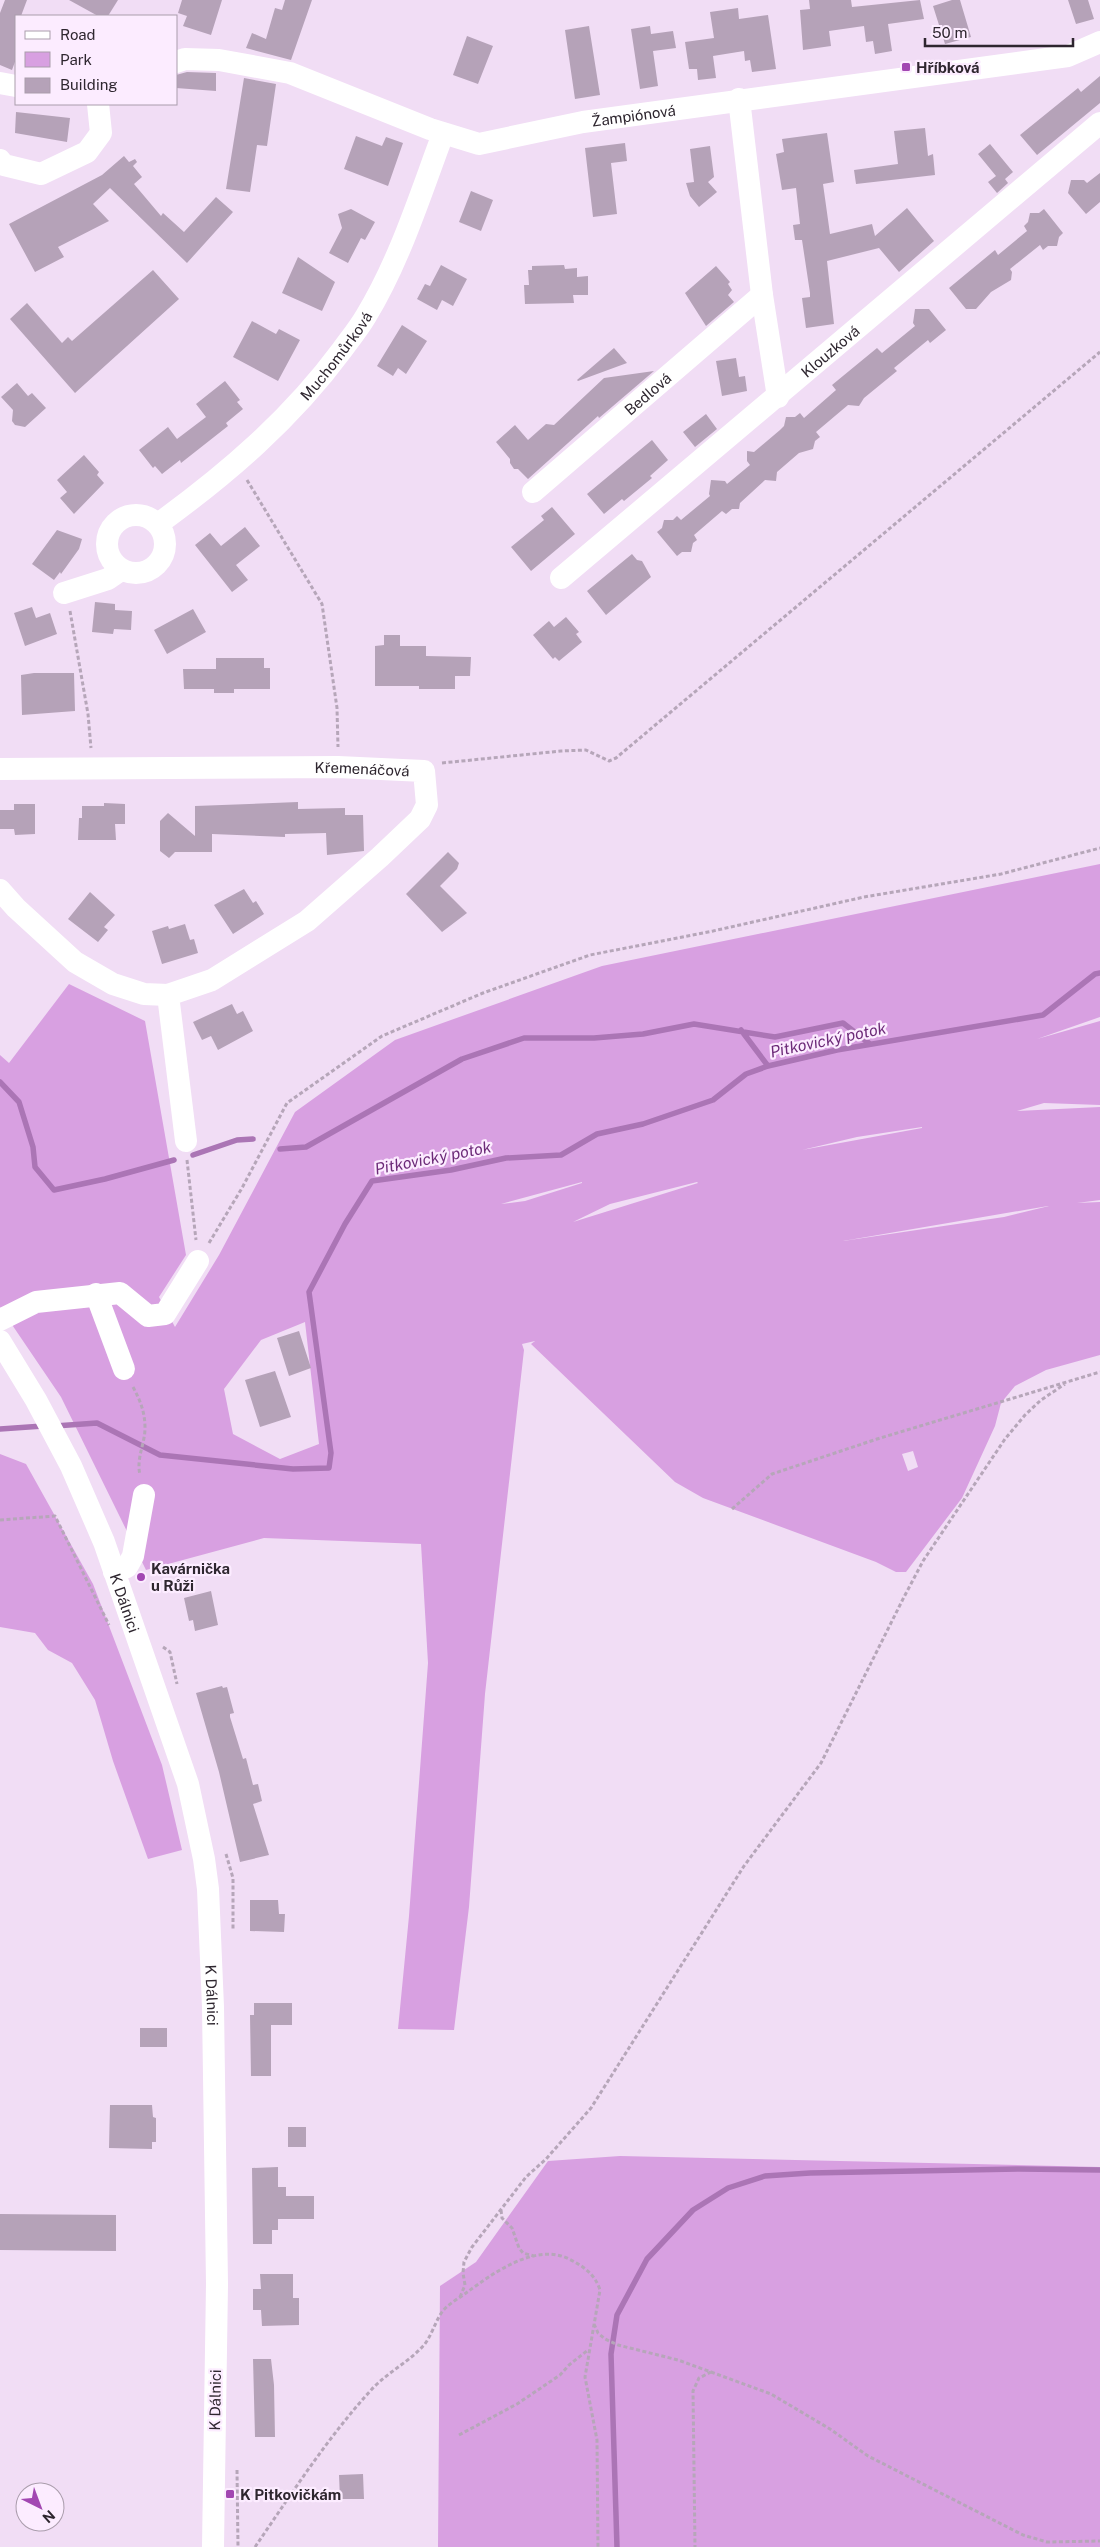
<svg xmlns="http://www.w3.org/2000/svg" width="1100" height="2547" font-family="'Public Sans',sans-serif">
	<style>
		.green { fill: #d8a0e1; fill-rule: evenodd }
		.lines { fill: none; stroke-linecap: round; stroke-linejoin: round }
		.stream { stroke: #ab75b5; stroke-width: 5.5 }
		.building { fill: #b5a2b8 }
		.path { stroke: #b6a6b9; stroke-width: 3; stroke-dasharray: 4 2.5; stroke-linecap: butt }
		.minor { stroke: #fff; stroke-width: 22 }
		.poi-dot { fill: #a247b2; stroke: #fcecff; stroke-width: 2 }
		.labels { text-anchor: middle; dominant-baseline: central; stroke-width: 4.5; stroke-linejoin: round; paint-order: stroke }
		.poi-label { font-size: 15px; font-weight: bold; fill: #2e262f; stroke: #fcecff; text-anchor: start }
		.street-label { font-size: 15px; fill: #2e262f; stroke: #fcecff }
		.water-label { font-size: 16px; font-style: italic; fill: #6d2b79; stroke: #fcecff }
	</style>
	<rect width="100%" height="100%" fill="#f1ddf5"/>
	<path class="green" d="M1100,864V1017L1037,1039L1100,1021V1105L1044,1103L1017,1111L1100,1107V1200L1077,1203L1100,1202V1355L1046,1370L1015,1386L1001,1403L995,1426L962,1498L906,1572H896L876,1562L703,1498L675,1482L531,1344L535,1341L522,1344L524,1350L485,1694L469,1907L454,2030L398,2029L409,1916L428,1663L421,1544L264,1538L146,1570L61,1397L0,1307V1055L9,1063L69,984L145,1021L186,1255L159,1297L175,1327L219,1255L295,1112L395,1040L602,966ZM922,1127V1128L802,1150L857,1137ZM697,1182L698,1183L573,1222L610,1204ZM582,1183L525,1201L501,1204L582,1182ZM1049,1206L1004,1217L843,1241L1048,1206ZM305,1322L319,1444L280,1459L233,1434L224,1389L261,1340ZM913,1451L918,1467L908,1471L902,1454Z
		M0,1454L26,1464L93,1584L162,1765L182,1850L148,1859L113,1761L95,1700L72,1663L48,1650L35,1633L0,1627Z
		M620,2156L1100,2167V2547H438L440,2286L476,2262L548,2161Z"/>
	<g class="lines">
		<path class="stream" d="M741,1030L768,1066
			M0,1082L19,1102L33,1147L35,1167L54,1190L105,1179L174,1160
			M280,1149L306,1147L462,1059L524,1038H594L643,1034L694,1024L775,1037L843,1023L870,1044
			M193,1155L237,1140L253,1139
			M55,1426L97,1423L160,1455L293,1469L329,1468L331,1453L309,1292L345,1224L372,1181L451,1170L506,1158L561,1155L597,1134L643,1124L713,1100L746,1074L768,1066L837,1050L1043,1015L1095,974L1100,973
			M0,1429L43,1426
			M617,2547L611,2354L617,2315L647,2259L693,2210L728,2188L765,2176L810,2173L1020,2169L1100,2170"/>
	</g>
	<path class="building" d="M5,0H27L21,16H16V59L12,70L0,65V13Z
		M69,0H118L108,16H98Z
		M182,0H222L211,35L183,26L187,16L178,13Z
		M285,0H312L291,60L246,48L252,33L266,39L275,8L282,10Z
		M809,0H851L852,7L920,0L924,19L888,24L892,51L875,54L873,41L866,42L864,26L829,31L831,46L803,50L800,10L810,9Z
		M952,0H960L971,37L945,44L933,6Z
		M1068,0H1088L1094,19L1076,24Z
		M738,8L739,19L768,15L776,69L752,72L750,60L745,61L744,51L713,56L716,78L698,80L697,69H689L685,42L714,38L710,12Z
		M589,26L600,95L575,99L565,30Z
		M650,26L651,34L673,31L676,48L653,51L658,86L640,89L631,29Z
		M467,36L493,46L478,84L453,75Z
		M187,72L216,73V91L176,88V75Z
		M1100,76V103L1037,155L1020,135L1078,88L1081,92Z
		M244,78L276,84L267,146L257,145L250,192L226,189Z
		M16,112L70,118L67,142L15,133Z
		M925,128L928,156L933,154L935,175L856,184L854,170L898,164L894,131Z
		M827,133L834,182L823,184L830,234L872,224L875,236L907,208L934,241L899,272L879,248L827,261L834,324L806,328L802,298L810,297V293L802,240H795L793,225L800,224L796,188L782,190L776,154L784,152L782,139Z
		M356,136L382,146L386,137L403,143L388,186L344,169Z
		M625,143L627,161L611,163L617,214L593,217L585,148Z
		M990,144L1013,172L1005,179L1008,183L997,193L988,182L996,176L978,154Z
		M710,146L714,177L708,182L717,192L699,207L690,196L686,183L694,182L690,149Z
		M124,156L129,162L135,159L137,162L133,166L142,177L134,184L161,216L163,213L184,232L216,197L233,212L187,263L110,188L93,204L109,221L58,247L64,257L35,272L9,224L102,175Z
		M1100,173V202L1086,214L1068,193L1071,180H1084L1087,183Z
		M471,191L493,200L481,231L459,222Z
		M351,209L375,222L365,240L361,238L348,263L329,253L342,228L338,214Z
		M1044,209L1063,233L1059,237L1057,246H1048L1043,250L1040,245L1010,269L1012,272L1011,280L991,292L976,309H966L949,288L995,250L998,255L1027,231L1024,226L1028,222L1030,213H1039Z
		M298,257L335,282L322,311L282,293Z
		M441,265L467,279L453,306L442,300L437,310L417,299L425,284L430,286Z
		M564,265L565,269L577,268V277L588,276V295H573L574,303L525,304L524,285H529L528,270H532V266Z
		M716,266L730,282L728,284L732,290L728,295L734,302L706,326L685,293Z
		M153,270L179,299L75,393L10,319L27,303L62,343L68,337L72,341Z
		M915,309H929L946,330L930,343L928,340L894,368L897,371L864,398L859,406L848,405L816,432L820,437L815,441L813,449L799,453L777,472L776,481L765,480L740,503L739,509H732L726,514L722,511L694,535L697,540L693,543L691,552H682L677,556L657,532L662,528L664,520H673L677,516L681,520L710,496L709,494L711,480L725,481L727,484L750,465L747,461V451L754,452L780,430L784,426L786,417H795L800,413L804,418L836,390L832,385L877,348L882,353L915,326L913,323Z
		M252,321L276,334L279,329L300,340L278,381L233,357Z
		M402,325L427,341L406,374L398,368L393,376L377,366Z
		M614,348L627,363L578,381L577,380Z
		M736,358L739,377L745,376L747,391L722,396L716,361Z
		M654,371L599,418L598,416L528,479L518,469H514L510,463V459L496,442L515,425L528,440L546,424L554,425L604,378Z
		M225,381L240,400L237,402L243,409L226,423L228,426L181,463L180,460L162,474L155,466L153,468L139,450L168,427L177,439L206,417L196,404Z
		M17,383L28,396L32,393L46,408L25,427L15,425L12,421L13,410L1,397Z
		M706,414L717,429L695,447L683,432Z
		M652,440L668,460L650,476L652,478L624,501L622,499L604,514L587,494Z
		M84,455L99,472L97,475L104,483L74,514L60,498L67,492L57,480Z
		M552,507L575,534L531,571L511,547L544,520L541,516Z
		M245,527L260,546L236,565L248,580L232,592L195,545L210,533L221,546Z
		M57,530L82,539L79,549L61,574L60,572L54,580L32,564Z
		M632,554L637,560L642,561L651,577L606,615L587,591Z
		M95,602L115,604V610L132,611L131,630L114,629L113,634L92,632Z
		M32,607L36,618L50,613L57,634L25,646L14,613Z
		M193,609L206,632L167,654L154,630Z
		M566,617L579,632L576,634L582,642L559,661L555,657L553,659L533,635L549,621L554,627Z
		M384,635H400V646H426V656L471,657L470,676H455V689H419V686H375V646L384,645Z
		M216,658H264V668H270V689H234V693H214V689H184L183,669H216Z
		M34,673H74L75,711L22,715L21,675Z
		M298,802V809L345,808V815H363L364,851L327,855L326,833L285,834V837L212,834V852H175L169,858L160,851V821L168,813L195,836V806Z
		M104,803L125,804V824H115L116,840H78L79,818H82V806H104Z
		M14,804H35V834L15,835L14,829H0V810H14Z
		M448,852L459,863L457,869L440,886L467,913L442,932L406,894Z
		M244,889L253,903L256,901L264,914L233,934L214,905Z
		M90,892L115,915L104,927L108,930L98,942L68,919Z
		M185,924L190,940L194,939L198,953L162,964L152,931L168,926L169,929Z
		M232,1004L237,1014L243,1011L253,1031L218,1050L211,1036L202,1040L193,1022Z
		M299,1331L311,1368L289,1376L277,1338Z
		M275,1371L291,1417L260,1427L245,1380Z
		M211,1591L218,1625L195,1631L193,1620L189,1621L184,1598Z
		M222,1686L223,1688L227,1687L234,1713L230,1714V1717L243,1759L246,1758L253,1785L258,1784L262,1801L253,1804L269,1855L240,1862L219,1772L196,1693Z
		M250,1900H278L279,1914H285L284,1932L250,1931Z
		M254,2003H292V2025H271V2076H251L250,2015H254Z
		M140,2028H167V2047H140Z
		M110,2105H152L153,2117L156,2118V2142H152V2149L109,2148Z
		M288,2127H306V2147H288Z
		M278,2167V2187H286V2196H314V2219H278V2230H272V2244H253L252,2168Z
		M0,2214L116,2215V2251L0,2250Z
		M260,2274H293V2298H299V2325L262,2326L261,2310H253V2289H261Z
		M253,2359H271L274,2385L275,2437H255Z
		M363,2474L364,2499H340L339,2475Z"/>
	<g class="lines">
		<path class="path" d="M247,480L322,604L337,708L338,747
			M70,611L88,714L91,748
			M442,763L561,751L586,750L609,761L616,758L1100,352
			M187,1160L196,1240
			M209,1243L242,1188L287,1103L382,1036L483,993L590,955L713,931L864,897L1001,874L1100,848
			M133,1387C140,1400 145,1412 145,1428C145,1444 136,1458 140,1475
			M732,1509L772,1474L877,1439L1100,1372
			M0,1520L55,1516L109,1625
			M163,1647L170,1652L177,1684
			M226,1854L233,1878V1929
			M501,2210L502,2218L512,2228L519,2248L523,2253L534,2256
			M460,2297L465,2285L463,2273L464,2262L472,2247L526,2177L546,2159L591,2108L744,1866L821,1763L904,1597L923,1561L970,1491L1005,1439L1025,1415L1041,1400L1065,1384
			M594,2324L598,2333L605,2339L618,2345L678,2360L711,2372L699,2378L693,2391L695,2547
			M711,2372L771,2394L830,2429L868,2456L1023,2535L1047,2542L1100,2541
			M459,2435L517,2404L560,2375L569,2365L588,2350
			M237,2470L238,2547
			M255,2547C292,2493 328,2437 372,2389C388,2372 409,2362 424,2345C432,2335 435,2322 442,2312C448,2304 458,2299 466,2293C492,2274 535,2242 569,2259C583,2266 595,2274 600,2290L585,2377L597,2440L598,2547"/>
		<g class="minor">
			<path id="s1" d="M176,62L185,59L219,60L290,73L430,129L479,144L583,122L1068,56L1100,42"/>
			<path d="M0,83L16,86"/>
			<path d="M739,99L762,295L778,397"/>
			<path d="M0,160L4,165L41,174L87,152L101,133L98,104"/>
			<path id="s2" d="M533,492L762,295"/>
			<circle cx="136" cy="544" r="29"/>
			<path id="s3" d="M158,524C227,474 291,419 342,350C350,339 359,328 366,316C400,260 420,195 443,134"/>
			<path id="s4" d="M561,578L1100,123"/>
			<path d="M64,593L108,579L121,570"/>
			<path id="s5" d="M0,769L338,767L424,771L427,805L420,819L380,857L307,921L212,980L168,995L144,994L113,984L75,962L16,908L0,890"/>
			<path d="M168,995L186,1141"/>
			<path d="M96,1294L124,1369"/>
			<path d="M0,1320L36,1302L120,1293L148,1316L165,1314L198,1261"/>
			<path id="s6" d="M0,1341L36,1400L71,1466L104,1542L188,1784L204,1859L208,1889L213,2007L217,2284L213,2547"/>
			<path d="M114,1572L127,1567L133,1556L144,1495"/>
		</g>
	</g>
	<g class="poi-dot">
		<rect x="901" y="62" width="10" height="10" rx="2.5"/>
		<circle cx="141" cy="1577" r="5"/>
		<rect x="225" y="2489" width="10" height="10" rx="2.5"/>
	</g>
	<g class="labels">
		<g class="poi-label">
			<text x="916" y="67">Hříbková</text>
			<text x="151" y="1568">Kavárnička<tspan x="151" dy="17">u Růži</tspan></text>
			<text x="240" y="2494">K Pitkovičkám</text>
		</g>
		<g class="street-label">
			<text stroke="none"><textPath href="#s1" startOffset="475">Žampiónová</textPath></text>
			<text stroke="none"><textPath href="#s4" startOffset="352">Klouzková</textPath></text>
			<text stroke="none"><textPath href="#s3" startOffset="246">Muchomůrková</textPath></text>
			<text stroke="none"><textPath href="#s2" startOffset="151">Bedlová</textPath></text>
			<text stroke="none"><textPath href="#s5" startOffset="362">Křemenáčová</textPath></text>
			<text stroke="none"><textPath href="#s6" startOffset="291">K Dálnici</textPath></text>
			<text stroke="none"><textPath href="#s6" startOffset="696">K Dálnici</textPath></text>
			<text transform="translate(215 2400) rotate(-89)">K Dálnici</text>
		</g>
		<g class="water-label">
			<text transform="translate(828 1040) rotate(-12)">Pitkovický potok</text>
			<text transform="translate(433 1158) rotate(-11)">Pitkovický potok</text>
		</g>
	</g>
	<rect x="15" y="15" width="162" height="90" fill="#fcecff" stroke="#aa9dac"/>
	<rect x="25" y="31" width="25" height="8" fill="#ffffff" stroke="#aa9dac"/>
	<text x="60" y="40" font-size="15" fill="#2e262f">Road</text>
	<rect x="25" y="52" width="25" height="15" fill="#d8a0e1" stroke="#aa9dac"/>
	<text x="60" y="65" font-size="15" fill="#2e262f">Park</text>
	<rect x="25" y="78" width="25" height="15" fill="#b5a2b8" stroke="#aa9dac"/>
	<text x="60" y="90" font-size="15" fill="#2e262f">Building</text>
	<g transform="translate(40 2507) rotate(138)"><circle r="24" fill="#fcecff" stroke="#aa9dac"/>
	<path d="M0-4L9 19L0 12L-9 19Z" fill="#a247b2"/>
	<text y="-8" font-size="14" font-weight="bold" text-anchor="middle" fill="#2e262f">N</text>
	</g>
	<path d="M925 38v8h148v-8" fill="none" stroke="#2e262f" stroke-width="2.5"/>
	<text x="932" y="38" font-size="15" fill="#2e262f" stroke="#fcecff" stroke-width="4" paint-order="stroke">50 m</text>
</svg>
